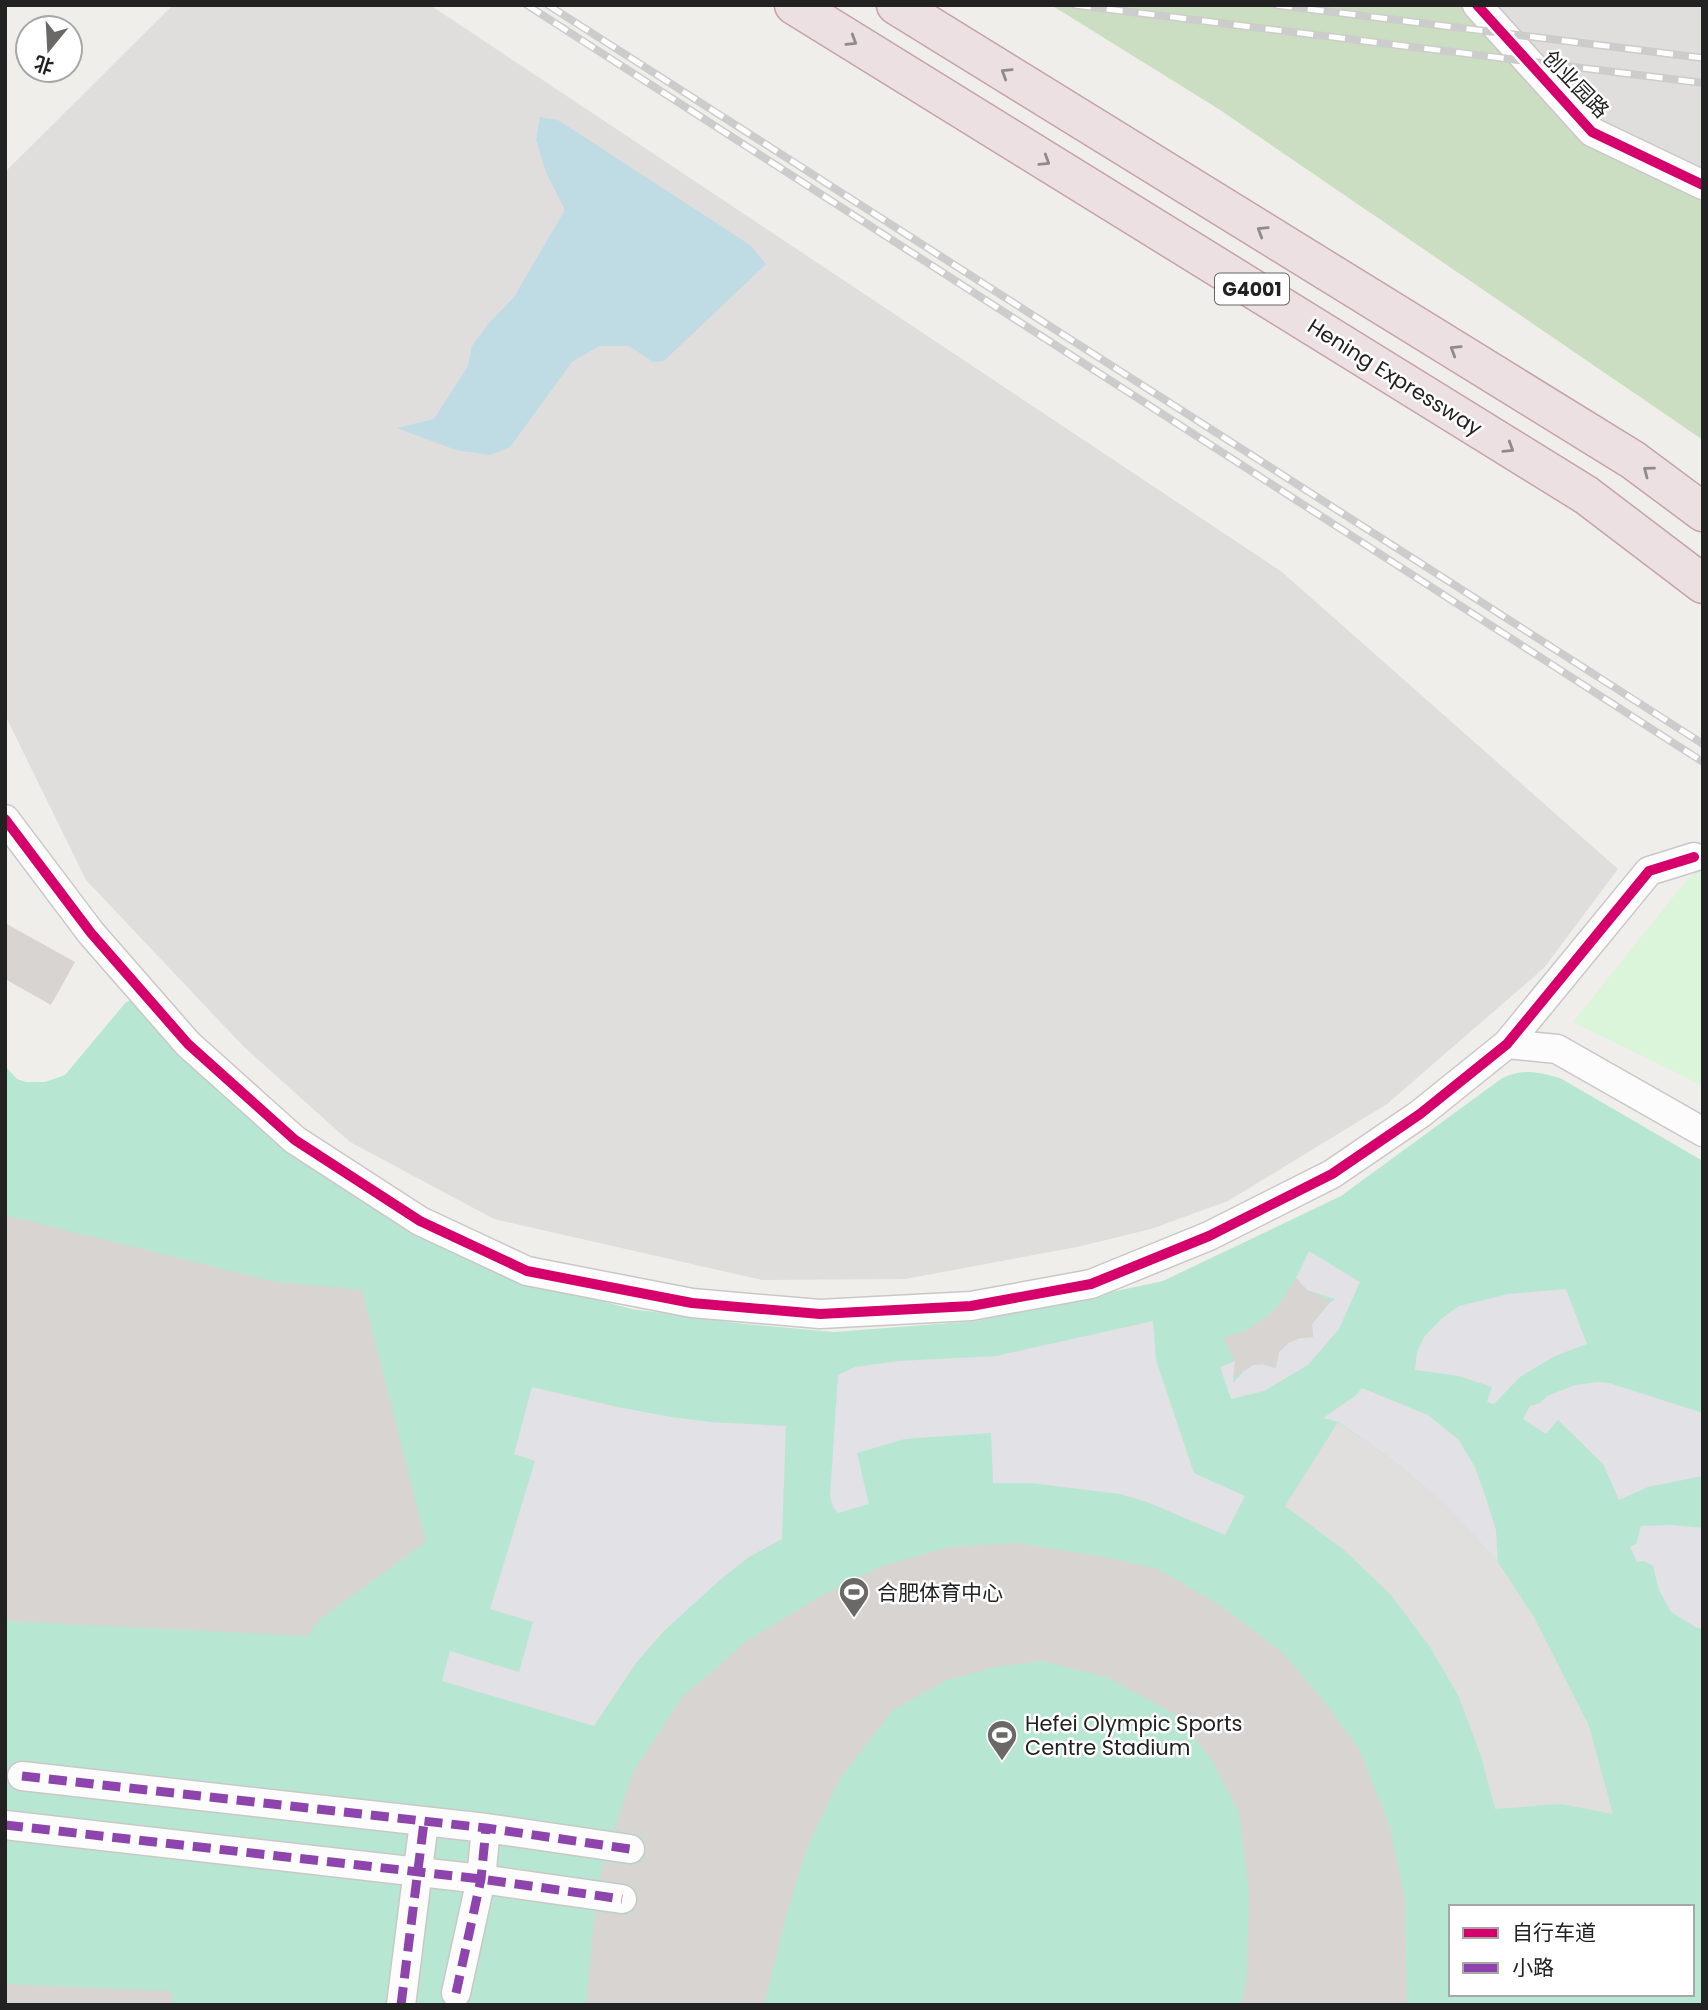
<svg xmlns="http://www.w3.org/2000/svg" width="1708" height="2010" font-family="Poppins,'Noto Sans SC',sans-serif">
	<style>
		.residential { fill: #dfdedc }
		.forest { fill: #cbdec1 }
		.park { fill: #daf5da }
		.pitch { fill: #b7e6d2; fill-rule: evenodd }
		.parking { fill: #e0dfde }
		.plaza { fill: #e2e1e5 }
		.water { fill: #bfdbe3 }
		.building { fill: #d7d4d2 }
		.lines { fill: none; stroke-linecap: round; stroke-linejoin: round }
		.minor-casing { stroke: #c9c8c7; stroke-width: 31 }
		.highway-casing { stroke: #c5a2ac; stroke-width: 41 }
		.minor { stroke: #fdfcfc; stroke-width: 28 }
		.highway { stroke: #ece0e2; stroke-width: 38 }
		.rail-casing { stroke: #ccc; stroke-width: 8 }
		.rail { stroke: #fff; stroke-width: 5; stroke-dasharray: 16; stroke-linecap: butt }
		.quiet { stroke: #8e44ad; stroke-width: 9; stroke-dasharray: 18 9; stroke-linecap: butt }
		.cycleway-casing { stroke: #fff; stroke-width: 15 }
		.cycleway { stroke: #d6006c; stroke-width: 10 }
		.oneway { stroke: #918a8c }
		.labels { text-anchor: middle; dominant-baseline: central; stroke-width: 5; stroke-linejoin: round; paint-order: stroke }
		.shield { fill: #fff; stroke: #646464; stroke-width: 2 }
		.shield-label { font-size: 19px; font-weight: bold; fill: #222 }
		.street-label { font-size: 21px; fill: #222; stroke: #fff }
		.poi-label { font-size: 21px; fill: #222; stroke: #fff; text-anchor: start }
	</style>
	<rect width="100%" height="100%" fill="#f0eeeb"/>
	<path class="residential" d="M173,5H430L1282,572L1618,869L1544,968L1387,1104L1228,1201L1151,1229L1077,1247L905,1279L762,1280L494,1219L350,1142L244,1047L86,880L5,715V172Z
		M1477,5H1703V185L1592,132Z"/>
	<path class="forest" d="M1051,5H1477L1592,132L1703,185V440L1217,108Z"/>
	<path class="park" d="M1703,866V1086L1573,1022L1686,881Z"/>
	<path class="pitch" d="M132,1000L284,1139L560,1290L632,1309L744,1324L834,1332L977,1321L1163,1281L1341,1196L1501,1079C1522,1068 1538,1072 1560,1078L1703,1161V2005H5V1066L17,1079L26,1082H45L65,1075L126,1002ZM1451,1907H1692V1994H1451Z"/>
	<path class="parking" d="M1338,1422L1402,1467L1449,1508L1498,1562L1534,1617L1589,1726L1613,1814L1561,1804L1495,1809L1482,1759L1458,1695L1430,1647L1391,1595L1344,1550L1285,1506Z"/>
	<path class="plaza" d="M1309,1251L1360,1282L1339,1329L1308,1365L1264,1391L1231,1399L1220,1367L1235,1361L1233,1383L1244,1371L1253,1365L1262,1364L1275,1368L1279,1352L1288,1343L1300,1338L1313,1337L1312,1324L1327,1305L1335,1299L1307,1290L1296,1278Z
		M1566,1289L1587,1344L1555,1356L1520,1377L1494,1404L1487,1402L1492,1387L1459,1376L1415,1370L1417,1352L1424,1337L1441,1319L1459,1306L1508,1294Z
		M1153,1321L1156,1360L1194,1473L1245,1496L1225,1535L1147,1502L1120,1494L1030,1483H993L991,1433L905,1439L857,1453L869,1504L838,1513L833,1507L830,1496L838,1375L855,1367L898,1361L996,1356Z
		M1597,1382L1609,1383L1703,1413V1476L1648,1487L1619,1500L1603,1464L1558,1420L1546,1434L1523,1419L1530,1406L1540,1403L1547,1396L1575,1385Z
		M532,1387L618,1407L671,1417L711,1422L786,1426L782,1539L749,1557L721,1579L663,1632L636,1663L594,1726L442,1681L450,1651L519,1672L533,1622L490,1609L535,1461L514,1454Z
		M1362,1388L1428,1415L1458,1439L1475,1467L1486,1498L1496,1530L1498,1562L1449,1508L1402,1467L1339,1422L1323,1418L1355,1396Z
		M1672,1525L1703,1528V1629L1697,1628L1671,1612L1659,1590L1653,1566L1644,1561L1637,1562L1630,1547L1636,1544L1641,1526Z"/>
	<path class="water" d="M540,117L558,120L750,245L766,264L664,361L653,362L629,346H599L572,362L510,447L490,455L456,450L397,428L434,419L468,366L472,346L489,323L514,297L565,210L546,172L536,140Z"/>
	<path class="building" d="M5,923L75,962L51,1005L5,979Z
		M5,1215L271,1281L362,1290L426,1542L320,1619L308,1636L5,1621Z
		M1296,1278L1307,1290L1331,1301L1312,1324L1313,1337L1300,1338L1288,1343L1279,1352L1276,1368L1262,1364L1253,1365L1233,1378L1235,1361L1223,1338L1249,1329L1276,1309Z
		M1015,1543L1105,1557L1158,1569L1221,1606L1282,1652L1324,1701L1359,1749L1389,1824L1405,1899L1407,2005H1241L1247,1975L1249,1891L1239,1813L1212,1760L1176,1715L1107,1677L1042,1661L995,1667L945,1681L893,1710L839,1780L806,1850L784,1924L764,2005H586L595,1912L628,1915L635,1910L638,1901L637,1892L632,1886L600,1879V1872L604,1862L628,1865L637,1864L643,1859L646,1851L645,1842L641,1836L632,1833L614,1830L632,1774L682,1697L748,1640L823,1595L882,1566L950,1547Z
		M5,1984L172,1991V2005H5Z"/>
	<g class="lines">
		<g class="minor-casing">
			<path id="minor" d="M1477,5L1592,132L1703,185
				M5,819L91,933L188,1044L295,1140L420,1221L527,1271L692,1303L820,1314L971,1306L1091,1284L1209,1236L1332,1174L1420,1114L1507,1044L1649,871L1694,857
				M1507,1044L1557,1049L1703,1132
				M22,1776L486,1828L630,1849
				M5,1825L481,1879L622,1899
				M456,1993L481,1879L486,1828
				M401,2005L424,1822"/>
		</g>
		<g class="highway-casing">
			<path id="highway" d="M794,5L1586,495L1703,584
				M896,5L1633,460L1703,512"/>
		</g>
		<use href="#minor" class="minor"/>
		<use href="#highway" class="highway"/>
		<g class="rail-casing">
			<path id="rail" d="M527,5L1703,762
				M548,5L1703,744
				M1075,5L1703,83
				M1276,5L1703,58"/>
		</g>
		<use href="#rail" class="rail"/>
		<path class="quiet" d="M22,1776L486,1828L630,1849
			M5,1825L481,1879L622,1899
			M456,1993L481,1879L486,1828
			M401,2005L424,1822"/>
		<g class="cycleway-casing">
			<path id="cycleway" d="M1477,5L1592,132L1703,185
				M5,819L91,933L188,1044L295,1140L420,1221L527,1271L692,1303L820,1314L971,1306L1091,1284L1209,1236L1332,1174L1420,1114L1507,1044L1649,871L1694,857"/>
		</g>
		<use href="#cycleway" class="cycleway"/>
	</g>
	<defs><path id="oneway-chevron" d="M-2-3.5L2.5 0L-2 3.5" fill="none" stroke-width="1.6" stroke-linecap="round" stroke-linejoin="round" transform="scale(1.75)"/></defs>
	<g class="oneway">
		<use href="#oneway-chevron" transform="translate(852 41) rotate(32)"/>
		<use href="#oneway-chevron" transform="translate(1006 73) rotate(-148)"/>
		<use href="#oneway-chevron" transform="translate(1045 161) rotate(32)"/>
		<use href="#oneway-chevron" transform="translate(1262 231) rotate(-148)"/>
		<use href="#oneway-chevron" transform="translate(1455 350) rotate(-148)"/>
		<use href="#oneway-chevron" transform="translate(1509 448) rotate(32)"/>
		<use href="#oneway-chevron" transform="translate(1648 471) rotate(-143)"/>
	</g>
	<defs>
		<g id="stadium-pin" transform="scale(1.575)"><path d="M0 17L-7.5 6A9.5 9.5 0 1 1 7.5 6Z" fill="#6a6968" stroke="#fff"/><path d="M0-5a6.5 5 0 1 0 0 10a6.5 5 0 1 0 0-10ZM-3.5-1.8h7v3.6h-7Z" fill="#fff"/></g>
	</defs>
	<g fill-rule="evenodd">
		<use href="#stadium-pin" x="854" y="1592"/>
		<use href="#stadium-pin" x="1002" y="1735"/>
	</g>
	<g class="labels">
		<rect class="shield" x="1215" y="273.5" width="74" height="31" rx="5"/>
		<g class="shield-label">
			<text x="1252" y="289">G4001</text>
		</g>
		<g class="street-label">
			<text transform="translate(1576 84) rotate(46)">创业园路</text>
			<text transform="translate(1395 377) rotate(32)">Hening Expressway</text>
		</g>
		<g class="poi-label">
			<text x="877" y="1592">合肥体育中心</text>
			<text x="1025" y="1723">Hefei Olympic Sports<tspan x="1025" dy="24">Centre Stadium</tspan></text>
		</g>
	</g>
	<rect width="1708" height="2010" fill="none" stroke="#222222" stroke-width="14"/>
	<rect x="1449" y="1905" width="245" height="91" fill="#ffffff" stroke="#a7a7a7" stroke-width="2"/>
	<rect x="1463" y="1928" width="35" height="10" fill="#d6006c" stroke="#a7a7a7" stroke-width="2"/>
	<text x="1512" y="1940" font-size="21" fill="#222222">自行车道</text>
	<rect x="1463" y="1963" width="35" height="10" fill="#8e44ad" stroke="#a7a7a7" stroke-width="2"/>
	<text x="1512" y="1975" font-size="21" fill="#222222">小路</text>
	<g transform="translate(49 49) rotate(198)"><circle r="33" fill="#ffffff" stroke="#a7a7a7" stroke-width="2"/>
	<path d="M0-5L12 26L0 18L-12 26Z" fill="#6a6968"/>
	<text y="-10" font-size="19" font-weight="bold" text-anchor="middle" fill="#222222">北</text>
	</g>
</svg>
